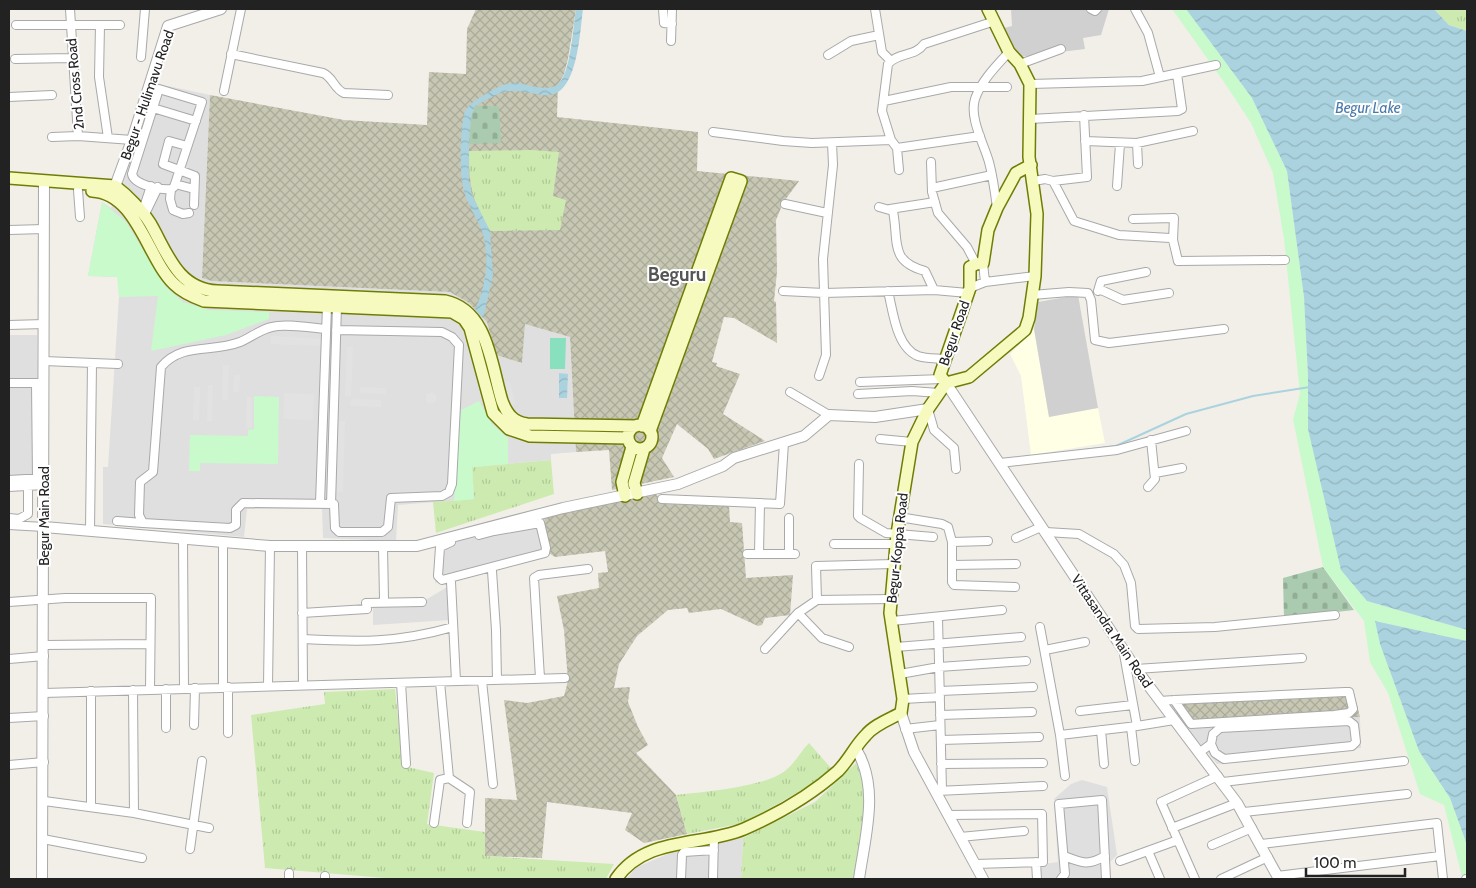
<svg xmlns="http://www.w3.org/2000/svg" width="1476" height="888" font-family="Cabin,sans-serif">
	<style>
		.residential { fill: #e0dfdf }
		.education { fill: #ffffe5 }
		.religious { fill: #d0d0d0 }
		.construction { fill: url(#construction-cross-hatch) }
		.grass { fill: url(#grass-tufts) }
		.cemetery { fill: url(#cemetery-stones) }
		.park { fill: #c8facc }
		.pitch { fill: #88e0be }
		.parking { fill: #e2e2e2 }
		.water { fill: url(#water-waves) }
		.lines { fill: none; stroke-linecap: round; stroke-linejoin: round }
		.stream { stroke: #aad3df; stroke-width: 2 }
		.minor-casing { stroke: #a9a9a9; stroke-width: 10 }
		.tertiary-casing { stroke: #a9a9a9; stroke-width: 12 }
		.secondary-casing { stroke: #707d05; stroke-width: 14 }
		.minor { stroke: #fff; stroke-width: 8 }
		.tertiary { stroke: #fff; stroke-width: 10 }
		.secondary { stroke: #f7fabf; stroke-width: 11 }
		.labels { text-anchor: middle; dominant-baseline: central; stroke-width: 4; stroke-linejoin: round; paint-order: stroke }
		.street-label { font-size: 14px; fill: #222; stroke: #fff }
		.water-label { font-size: 15px; font-style: italic; fill: #4a7aab; stroke: #fff }
		.district-label { font-size: 19px; font-weight: bold; fill: #555; stroke: #fff }
	</style>
	<defs>
		<pattern id="construction-cross-hatch" width="8" height="8" patternUnits="userSpaceOnUse" patternTransform="scale(1.25)"><rect width="8" height="8" fill="#c7c7b4"/><path d="M0 0l8 8M0 8l8-8" fill="none" stroke="#abab9a"/></pattern>
		<pattern id="grass-tufts" width="24" height="20" patternUnits="userSpaceOnUse" patternTransform="scale(1.25)"><rect width="24" height="20" fill="#cdebb0"/><path d="M3 7l-1-3M5 7V3M7 7l1-3M15 17l-1-3M17 17v-4M19 17l1-3" fill="none" stroke="#b0c997"/></pattern>
		<pattern id="cemetery-stones" width="16" height="16" patternUnits="userSpaceOnUse" patternTransform="scale(1.25)"><rect width="16" height="16" fill="#aacbaf"/><path d="M2 7V4a2 2 0 0 1 4 0v3zM10 15v-3a2 2 0 0 1 4 0v3z" fill="#92ae96"/></pattern>
		<pattern id="water-waves" width="16" height="10" patternUnits="userSpaceOnUse" patternTransform="scale(1.25)"><rect width="16" height="10" fill="#aad3df"/><path d="M0 5q4-4 8 0t8 0" fill="none" stroke="#92b5bf"/></pattern>
	</defs>
	<rect width="100%" height="100%" fill="#f2efe9"/>
	<path class="residential" d="M154,83L210,95L202,278L213,281L450,292L469,303L487,322L496,355L522,363L525,324L570,337L576,452L551,454V460L472,467L474,499L398,505L396,541L323,538L322,509H247L244,537L103,524V467H108L119,297L118,277L88,276L102,202L111,208L122,181Z
		M9,335H37L39,483L9,484Z
		M544,517L549,553L435,583L437,544Z
		M449,586L450,620L373,625V603L422,602Z
		M1360,717L1361,748L1217,764L1185,726Z
		M1082,780L1107,787L1117,855L1108,864L1110,879H1036V865L1058,862L1054,799L1071,784Z
		M743,838L741,879H626L637,867L673,852Z"/>
	<path class="education" d="M1034,329L1049,417L1098,408L1105,443L1031,455L1021,376L1010,354Z"/>
	<path class="religious" d="M1011,9H1109L1101,35L1083,38L1085,49L1019,57L1010,50L1004,28L1012,26Z
		M1078,295L1098,408L1049,417L1034,329L1038,302Z"/>
	<path class="construction" d="M476,9H576L568,59L564,74L558,85L557,117L698,132L697,171L799,181L783,203L776,220L777,272L774,301L776,302L777,343L734,318L724,317L712,362L717,363L716,366L740,374L723,414L765,441L714,459L708,449L677,424L662,458L674,477L612,490L609,450L576,452L570,337L525,324L522,363L496,355L487,322L469,303L450,292L212,281L202,278L210,95L344,120L427,125L429,72L466,74L467,29Z
		M656,494L663,504L729,505L730,522L742,523L746,578L793,575L790,615L765,618L762,625L758,626L721,609L689,613L687,608L668,610L637,636L619,664L614,688L630,687L628,702L638,727L648,745L636,753L676,795L687,834L644,843L625,830L632,813L547,802L542,858L485,856V798L517,800L504,700L527,703L564,696L568,681L564,630L557,596L599,588L598,573L608,572L605,551L555,557L549,553L544,517Z
		M1353,689L1360,717L1185,726L1166,697Z"/>
	<path class="grass" d="M1434,9H1467V31L1449,25Z
		M532,150L559,152L553,196L566,200L560,230L490,231C472,199 469,188 469,151Z
		M551,460L554,494L436,533L433,502L474,499L472,467Z
		M395,689L403,766L434,773L427,824L485,832V856L614,864L606,879H397L265,868L251,715L325,704L324,692Z
		M809,743L831,768L809,786L744,823L687,834L676,795C702,792 767,787 786,770C795,763 801,751 809,743Z
		M856,763L865,784L863,821L854,879H741L743,838L815,802Z"/>
	<path class="cemetery" d="M475,106H499L501,143L469,144L471,117Z
		M1323,567L1354,610L1284,618L1283,578Z"/>
	<path class="park" d="M1172,9H1186L1252,98L1287,171L1304,297L1308,376V429L1367,601L1467,630V641L1375,621L1380,644L1419,751L1450,798L1467,845V879L1462,877L1444,805L1420,794L1388,693L1370,662L1364,621L1323,567L1293,419L1300,394L1284,239L1273,173L1251,123L1224,82Z
		M102,202L126,222L166,287L183,302L209,310L269,312V319L226,335L151,351L158,296L119,297L117,277L88,276Z
		M254,396L279,397L278,464L200,463V471H189L190,435L248,436V430L254,429Z
		M479,401L492,424L508,438V464L472,467L474,499L454,501L461,410Z"/>
	<path class="pitch" d="M550,338H566L565,369H550Z"/>
	<path class="parking" d="M162,93L199,103L195,115L158,105Z
		M271,336L322,339V346L271,344Z
		M347,347H353L351,396H345Z
		M223,365H229L228,400H222Z
		M234,375H240L239,392H233Z
		M509,381L516,404L510,405L503,383Z
		M208,385H213L212,421H207Z
		M194,387H200L199,420H193Z
		M360,387L386,388V394L360,393Z
		M425.5 398a5.5 5.5 0 1 1 11 0a5.5 5.5 0 1 1-11 0Z
		M284,393L314,394L313,420L283,419Z
		M247,397H252V428H246Z
		M351,399L381,400V407L350,406Z
		M338,421H345L343,492H336Z"/>
	<path class="water" d="M576,9H583C580,30 578,92 550,95C539,96 526,91 515,91C501,90 487,100 475,106L471,117L469,140V179L472,195L490,231L493,276L483,318L475,310C486,287 491,253 481,229C476,216 467,204 464,191C459,174 460,133 464,115C467,105 473,102 481,97C491,91 501,84 512,83C525,82 545,93 557,85C571,75 573,26 576,9Z
		M1186,9H1434L1449,25L1467,31V630L1367,601L1341,570L1308,429V376L1304,297L1287,171L1252,98Z
		M559,373L568,374L567,398H559Z
		M1375,621L1467,641V845L1450,798L1419,751L1380,644Z"/>
	<g class="lines">
		<path class="stream" d="M1068,452L1116,446L1186,414L1253,396L1310,387"/>
		<g class="minor-casing">
			<path id="minor" d="M70,9L78,136L132,140
				M663,9L664,23L672,24
				M875,9L882,52L891,61
				M1091,9L1095,11L1097,9
				M1135,9L1148,33L1160,77
				M16,25H120
				M100,25L99,77L108,138
				M671,41L672,9
				M231,54L323,73C333,77 334,89 344,93L388,95
				M828,55L851,41L879,35
				M141,57L145,9
				M15,59L72,58
				M1020,64L1061,49
				M1030,84L1142,81L1216,65
				M159,89L202,102L174,187L171,189C160,190 134,185 132,174Z
				M224,91L241,9
				M9,97L52,95
				M884,101L951,87H1007
				M153,108L196,121
				M1030,119L1178,111L1182,109L1177,74
				M713,132L783,141L812,143L891,140L897,148L980,136
				M52,137L78,136
				M891,140L882,111L888,64C898,52 915,57 924,44L995,21
				M1085,141L1137,143L1193,131
				M1137,143L1138,164
				M187,146L169,141L163,164L195,176L194,205
				M897,148L899,170
				M931,162L932,192L938,213L967,247L976,264
				M1034,181L1045,179L1053,181L1074,221L1119,235L1170,238L1173,240
				M1053,181L1087,177L1084,115
				M175,184L194,189
				M1117,186L1120,144
				M932,188L992,175
				M171,189L170,199L173,210L183,214L189,213
				M78,190L80,217
				M785,204L827,213
				M144,207L151,186
				M879,207L893,211C899,242 889,261 925,271L934,290L968,293
				M997,208C995,192 993,177 989,162C984,144 969,118 975,99C981,81 997,65 1009,52
				M890,209L935,202
				M144,216L158,187
				M1133,219L1174,218L1173,240L1178,261L1285,260
				M9,230L44,229
				M983,263L985,282
				M970,288L985,282L1035,276
				M1099,289L1123,300L1169,293
				M783,291L824,293L934,290
				M888,291C893,311 896,347 918,356C927,359 936,358 945,359
				M1098,291L1101,281L1146,272
				M1032,295L1069,292L1088,293L1091,300L1095,340L1109,343L1224,329
				M9,325L44,324
				M326,329C311,328 285,323 272,327C261,329 250,338 240,342C212,353 182,342 161,367L153,472L140,482L139,515L143,523L230,528L236,525V510L243,503L334,504L335,528L339,532H382L388,527L391,498L442,496L449,492L452,484L459,345L452,337L442,332L336,330
				M44,361L118,364
				M819,376L826,355L823,259L833,165L832,143
				M860,382L942,379
				M9,383H39
				M36,383L37,478
				M790,392L829,415
				M858,394L912,391L939,393
				M928,409L934,430L954,448L956,469
				M880,439L912,442
				M1000,463L1117,450L1186,431
				M859,464L858,516L860,518L886,533L933,537
				M1155,473L1182,468
				M9,480L42,478
				M9,487L44,485
				M1148,487L1155,479L1151,440
				M662,499L780,504L784,443
				M320,503L327,306
				M331,504L337,306
				M899,517L942,524L948,527L952,542V582L954,585L1015,587
				M9,518L19,519L28,514V486
				M117,521L143,523
				M9,525L44,527
				M90,531L92,363
				M1046,532L1079,534L1114,554L1124,565L1131,583L1135,626L1138,629L1215,627L1335,615
				M479,535L494,531
				M1016,538L1041,527
				M183,539L184,689
				M451,542L440,547L438,576L442,580L545,553L546,548L540,523L494,531L493,526
				M952,542L988,541
				M834,544H896
				M302,546L303,685
				M383,547L384,599
				M747,554H795
				M759,554L760,503
				M789,554V518
				M952,565L1016,564
				M492,571L496,630L497,680
				M451,582L456,681
				M817,600L816,566L893,564
				M9,602L65,598H151L150,689
				M302,613L367,609L366,603L422,602
				M798,613L822,638L849,647
				M938,618L942,791
				M892,621L1002,610
				M1040,627L1060,735L1137,726L1174,720
				M303,639C360,642 397,643 453,627
				M44,645L149,644
				M896,647L1021,637
				M765,649L798,613L817,600L891,599
				M1045,650L1085,642
				M1124,654L1137,726
				M9,659L44,656
				M1136,669L1302,658
				M900,674L939,667L1026,661
				M540,678L534,578L539,575L588,569
				M482,681L493,784
				M401,683L406,764
				M268,686L270,546
				M223,687V542
				M166,689V728
				M91,691V807
				M940,691L1033,687
				M44,693L565,678
				M903,699L940,697
				M1160,701L1174,700L1345,692H1349L1353,709L1349,713L1334,715L1191,724L1174,700
				M1080,711L1133,705
				M940,715L1032,712
				M9,718L44,716
				M194,725L195,688
				M1131,727L1135,761
				M905,729L940,725
				M1101,730L1104,764
				M228,733V687
				M1060,735L1065,776
				M941,740L1039,737
				M1200,752L1211,744L1215,753L1224,759L1352,746L1356,742L1354,725L1349,721L1220,728L1213,734L1211,744
				M941,764L1043,763
				M9,765L44,762
				M449,778L470,792L467,823
				M1223,782L1404,761
				M937,791L1043,786
				M44,801L134,813L133,690
				M1244,812L1407,794
				M134,813L209,828
				M948,815L1042,814L1043,862L975,864
				M434,823L440,780L449,778L440,682
				M1172,828L1237,803
				M960,837L1024,831
				M43,839L142,858
				M1261,844L1437,823L1443,879
				M1212,845L1252,828
				M190,849L202,761
				M1148,851L1160,879
				M1064,856C1082,863 1088,866 1105,856
				M1120,861L1178,840
				M1036,862L1037,879
				M1277,876L1440,856
				M289,879V873
				M325,879V876
				M681,879L682,855L684,852L714,850
				M713,879L714,837
				M1061,879L1065,874L1059,804L1102,800L1106,879
				M1195,879L1161,802L1218,776
				M1221,879L1268,857
				M1466,879H1467"/>
		</g>
		<g class="tertiary-casing">
			<path id="tertiary" d="M113,192L132,140L168,26L221,9
				M946,383L1136,669L1237,803L1279,879
				M44,527L270,546H417L563,508L678,484L723,466L734,458L804,436L829,415L875,417L928,409
				M901,713L914,752L983,879
				M856,749C880,788 865,836 859,879
				M42,879L44,181"/>
		</g>
		<g class="secondary-casing">
			<path id="secondary" d="M9,178L115,186C127,195 142,210 150,223C167,252 177,289 217,291L445,301C488,310 491,365 502,401C507,414 513,422 527,424L636,426
				M92,191C137,193 147,258 174,284C182,292 193,297 204,301L452,312L464,319L470,328L493,413L509,429L530,436L628,438
				M946,383L969,377L1025,330L1029,318L1035,276L1037,214L1029,157L1030,84L1020,64L1009,52L988,9
				M946,383L940,375L970,288V267L976,264L983,263L988,230L997,208L1016,173L1031,165
				M628 437a12 12 0 1 1 24 0a12 12 0 1 1-24 0Z
				M642,426L731,178L741,181L650,431
				M637,494L634,483L644,449
				M625,496L622,482L632,447
				M616,879C645,836 701,847 744,829C776,815 811,795 838,771C849,760 855,746 866,735C874,725 890,719 901,713L903,699L890,613L897,534L912,442L928,409L946,383"/>
		</g>
		<use href="#minor" class="minor"/>
		<use href="#tertiary" class="tertiary"/>
		<use href="#secondary" class="secondary"/>
	</g>
	<g class="labels">
		<g class="street-label">
			<text transform="translate(75 84) rotate(-95)">2nd Cross Road</text>
			<text transform="translate(147 95) rotate(-71)">Begur - Hulimavu Road</text>
			<text transform="translate(954 333) rotate(-71)">Begur Road</text>
			<text transform="translate(44 516) rotate(-90)">Begur Main Road</text>
			<text transform="translate(897 548) rotate(-84)">Begur-Koppa Road</text>
			<text transform="translate(1112 631) rotate(56)">Vittasandra Main Road</text>
		</g>
		<g class="water-label">
			<text x="1368" y="108">Begur Lake</text>
		</g>
		<g class="district-label">
			<text x="677" y="274">Beguru</text>
		</g>
	</g>
	<rect width="1476" height="888" fill="none" stroke="#222222" stroke-width="20"/>
	<path d="M1306 868v8h99v-8" fill="none" stroke="#222222" stroke-width="2.5"/>
	<text x="1314" y="868" font-size="15" fill="#222222" stroke="#ffffff" stroke-width="4" paint-order="stroke">100 m</text>
</svg>
